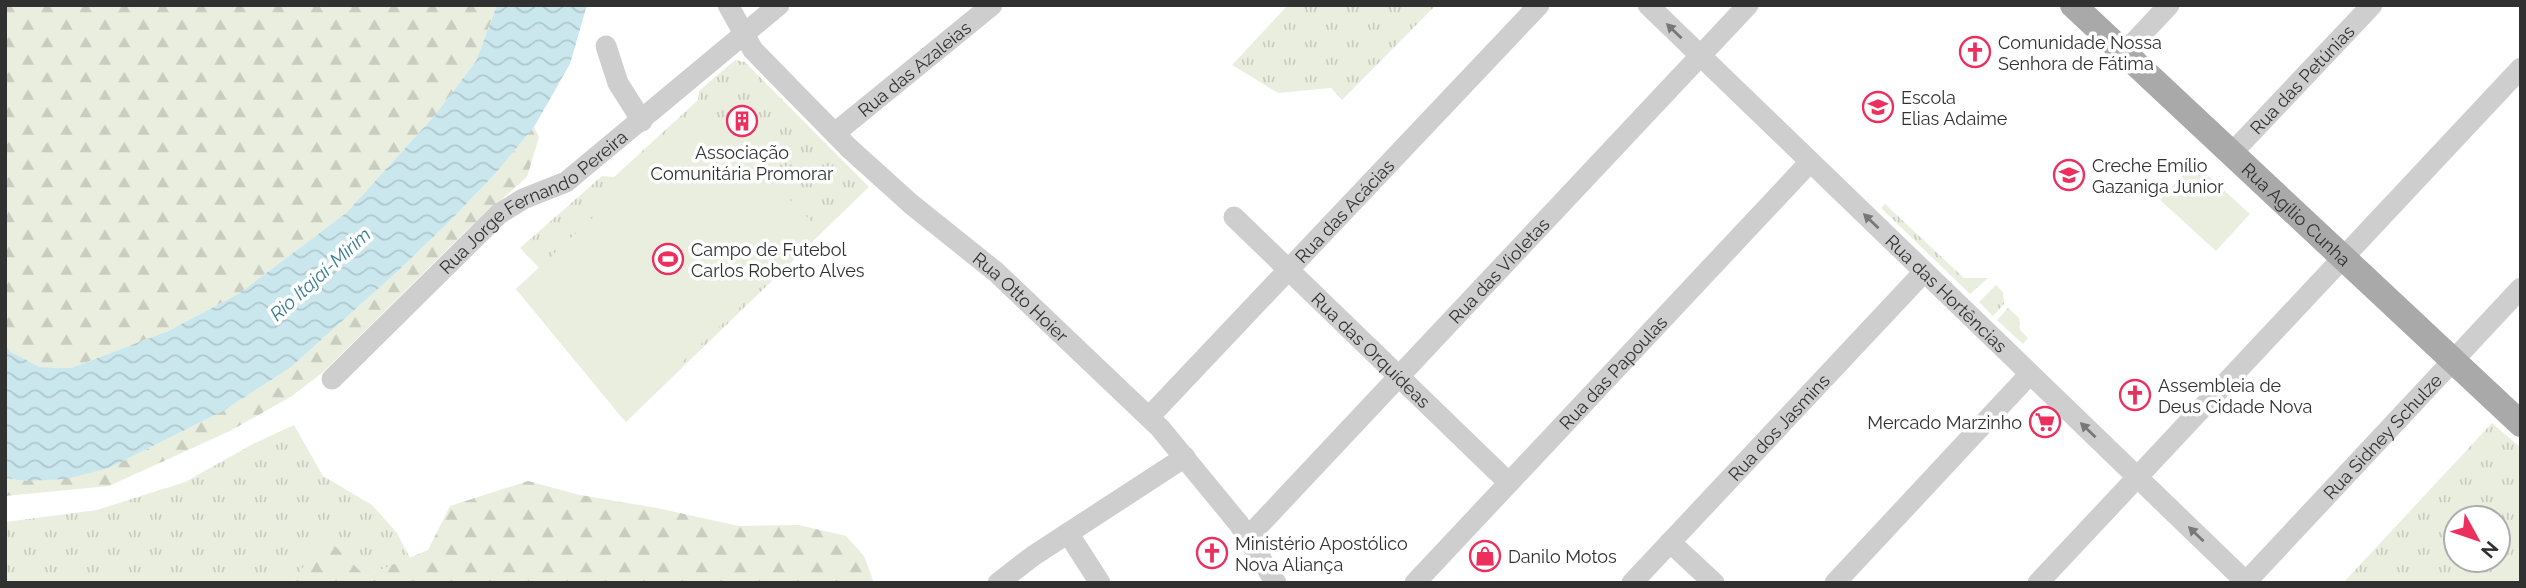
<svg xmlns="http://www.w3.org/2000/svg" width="2526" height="588" font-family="Raleway,sans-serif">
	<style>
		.grass { fill: url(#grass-tufts); fill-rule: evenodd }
		.forest { fill: url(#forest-firs) }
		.garden { fill: #eaeedf }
		.water { fill: url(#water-waves) }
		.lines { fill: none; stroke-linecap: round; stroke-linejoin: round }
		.minor { stroke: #cecece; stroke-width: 21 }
		.major { stroke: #a9a9a9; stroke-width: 26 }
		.oneway { fill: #787878 }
		.labels { text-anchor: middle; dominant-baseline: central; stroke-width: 7; stroke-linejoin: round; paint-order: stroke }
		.poi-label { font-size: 18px; fill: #313131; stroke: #fff; text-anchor: start }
		.street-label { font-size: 18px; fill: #313131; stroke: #fff }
		.water-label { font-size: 19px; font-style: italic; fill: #387e91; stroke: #fff }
	</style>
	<defs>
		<pattern id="grass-tufts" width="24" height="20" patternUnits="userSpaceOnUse" patternTransform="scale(1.75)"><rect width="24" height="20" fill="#eaeedf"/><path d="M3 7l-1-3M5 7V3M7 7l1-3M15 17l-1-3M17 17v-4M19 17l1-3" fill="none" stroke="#c9cdc0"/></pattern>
		<pattern id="forest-firs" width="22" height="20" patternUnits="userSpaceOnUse" patternTransform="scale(1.75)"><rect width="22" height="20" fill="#eaeedf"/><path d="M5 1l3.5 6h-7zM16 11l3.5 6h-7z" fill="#c9cdc0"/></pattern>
		<pattern id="water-waves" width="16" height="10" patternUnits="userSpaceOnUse" patternTransform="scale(1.75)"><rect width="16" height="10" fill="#cbe7ee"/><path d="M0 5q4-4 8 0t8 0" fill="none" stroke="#afc7cd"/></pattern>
	</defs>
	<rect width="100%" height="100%" fill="#fff"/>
	<path class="grass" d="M1288,5H1436L1342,100L1331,88L1278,93L1232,65Z
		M735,60L745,62L869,187L626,422L516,289L539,268L520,248L602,176L614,177L698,100L699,91Z
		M1885,204L1964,278H1988L1970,294L1881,208Z
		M1996,285L2003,292L2004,304L1993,316L1979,302Z
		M2008,308L2019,318L2020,330L2028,338L2023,344L1997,320Z
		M2492,423L2521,448V583H2343ZM2456,518H2498V560H2456Z
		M294,425L323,476L372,505L397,533L410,558L365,576L326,538L291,583H5V522L97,510L185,482L253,444Z"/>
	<path class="forest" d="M5,5H497L476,61L435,115L346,213L238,294L168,331L71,368L40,367L11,352L5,344Z
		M534,127L539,137L527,177L469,228L322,373L292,396L230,431L109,486L5,496V478L24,481L109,468L223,411L290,368L398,271L449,222L495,174Z
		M528,481L580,495L657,508L739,526L799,525L846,536L864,556L874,583H291L326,537L365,576L428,550L450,506Z"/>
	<path class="garden" d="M704,114L820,230L623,419L516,289Z
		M755,135L778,159L767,169L745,145Z
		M2194,163L2250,214L2216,251L2160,200Z"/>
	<path class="water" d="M497,5H587L570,64L534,127L495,174L449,222L398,271L290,368L223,411L109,468L66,479L24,481L5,478V344L11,352L40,367L71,368L168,331L238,294L346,213L435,115L476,61Z"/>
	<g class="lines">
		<g class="minor">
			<path id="s1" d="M728,5L753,50L849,148L911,204L996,272L1160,428L1239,524L1276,583"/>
			<path id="s2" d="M1648,5L2246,582"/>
			<path d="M606,46L618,83L642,121"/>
			<path d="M2124,53L2169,5"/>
			<path id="s3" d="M835,133L992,5"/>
			<path id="s4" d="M2231,154L2372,5"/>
			<path id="s5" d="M1234,217L1509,483"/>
			<path id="s6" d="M332,379L499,214L523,199L566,182L779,5"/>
			<path id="s7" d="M1149,417L1539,5"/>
			<path d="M1068,533L1100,583"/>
			<path id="s8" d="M1248,537L1748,5"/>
			<path d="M1670,542L1714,583"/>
			<path d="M998,583L1033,556L1185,457"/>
			<path id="s9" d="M1415,583L1810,162"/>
			<path id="s10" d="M1632,583L1924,272"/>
			<path d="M1835,583L2030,374"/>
			<path d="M2038,583L2521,68"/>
			<path id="s11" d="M2245,583L2521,288"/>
		</g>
		<path class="major" id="s12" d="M2073,5L2521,424"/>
	</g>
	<defs><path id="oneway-solid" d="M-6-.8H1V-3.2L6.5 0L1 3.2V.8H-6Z" transform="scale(1.75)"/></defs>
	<g class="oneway">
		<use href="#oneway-solid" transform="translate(1674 31) rotate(-136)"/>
		<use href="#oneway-solid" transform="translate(1871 221) rotate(-136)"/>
		<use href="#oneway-solid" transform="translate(2088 430) rotate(-136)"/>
		<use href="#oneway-solid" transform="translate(2196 534) rotate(-136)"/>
	</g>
	<defs>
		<g id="church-ring" transform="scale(1.575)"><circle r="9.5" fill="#fff" stroke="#ed2f5e" stroke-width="1.5"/><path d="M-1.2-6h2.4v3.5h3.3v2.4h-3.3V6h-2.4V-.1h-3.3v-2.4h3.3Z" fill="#ed2f5e"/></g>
		<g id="school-ring" transform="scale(1.575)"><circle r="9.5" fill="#fff" stroke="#ed2f5e" stroke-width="1.5"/><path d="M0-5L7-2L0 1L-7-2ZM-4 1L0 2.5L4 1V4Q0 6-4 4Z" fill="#ed2f5e"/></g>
		<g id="building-ring" transform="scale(1.575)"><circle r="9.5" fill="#fff" stroke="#ed2f5e" stroke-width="1.5"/><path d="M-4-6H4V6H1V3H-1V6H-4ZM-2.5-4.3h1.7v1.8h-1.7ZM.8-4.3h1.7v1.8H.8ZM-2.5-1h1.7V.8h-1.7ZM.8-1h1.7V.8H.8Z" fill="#ed2f5e"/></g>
		<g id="stadium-ring" transform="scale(1.575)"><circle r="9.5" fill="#fff" stroke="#ed2f5e" stroke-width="1.5"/><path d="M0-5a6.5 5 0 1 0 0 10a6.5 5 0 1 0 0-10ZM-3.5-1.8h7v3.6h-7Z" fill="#ed2f5e"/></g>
		<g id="supermarket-ring" transform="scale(1.575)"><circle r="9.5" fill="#fff" stroke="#ed2f5e" stroke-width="1.5"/><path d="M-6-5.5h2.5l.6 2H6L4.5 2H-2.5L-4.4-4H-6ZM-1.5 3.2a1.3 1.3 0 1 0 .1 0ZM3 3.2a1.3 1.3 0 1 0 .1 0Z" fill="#ed2f5e"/></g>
		<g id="shop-ring" transform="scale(1.575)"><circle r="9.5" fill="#fff" stroke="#ed2f5e" stroke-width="1.5"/><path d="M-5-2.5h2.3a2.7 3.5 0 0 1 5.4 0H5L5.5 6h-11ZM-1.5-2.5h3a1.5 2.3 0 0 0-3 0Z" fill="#ed2f5e"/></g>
	</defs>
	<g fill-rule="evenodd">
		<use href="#church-ring" x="1975" y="52"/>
		<use href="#school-ring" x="1878" y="107"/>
		<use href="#building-ring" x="742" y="121"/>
		<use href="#school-ring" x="2069" y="175"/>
		<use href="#stadium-ring" x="668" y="259"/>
		<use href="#church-ring" x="2135" y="395"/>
		<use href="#supermarket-ring" x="2045" y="422"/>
		<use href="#church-ring" x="1212" y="553"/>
		<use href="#shop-ring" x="1485" y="556"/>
	</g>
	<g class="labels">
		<g class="poi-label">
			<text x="1998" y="42">Comunidade Nossa<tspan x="1998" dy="21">Senhora de Fátima</tspan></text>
			<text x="1901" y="97">Escola<tspan x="1901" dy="21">Elias Adaime</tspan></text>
			<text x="742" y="152" text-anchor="middle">Associação<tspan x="742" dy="21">Comunitária Promorar</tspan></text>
			<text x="2092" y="165">Creche Emílio<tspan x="2092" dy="21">Gazaniga Junior</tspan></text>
			<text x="691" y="249">Campo de Futebol<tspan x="691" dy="21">Carlos Roberto Alves</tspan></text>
			<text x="2158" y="385">Assembleia de<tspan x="2158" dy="21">Deus Cidade Nova</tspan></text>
			<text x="2022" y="422" text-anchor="end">Mercado Marzinho</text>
			<text x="1235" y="543">Ministério Apostólico<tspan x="1235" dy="21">Nova Aliança</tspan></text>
			<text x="1508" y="556">Danilo Motos</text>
		</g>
		<g class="street-label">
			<text stroke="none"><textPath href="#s3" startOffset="102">Rua das Azaleias</textPath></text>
			<text stroke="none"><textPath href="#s4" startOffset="103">Rua das Petúnias</textPath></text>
			<text stroke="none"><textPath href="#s6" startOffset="270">Rua Jorge Fernando Pereira</textPath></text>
			<text stroke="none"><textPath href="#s7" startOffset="284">Rua das Acácias</textPath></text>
			<text stroke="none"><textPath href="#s12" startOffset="306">Rua Agílio Cunha</textPath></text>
			<text stroke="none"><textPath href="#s8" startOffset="366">Rua das Violetas</textPath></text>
			<text stroke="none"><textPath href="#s2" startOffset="415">Rua das Hortências</textPath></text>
			<text stroke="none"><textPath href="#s1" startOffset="416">Rua Otto Hoier</textPath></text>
			<text stroke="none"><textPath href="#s5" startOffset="191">Rua das Orquídeas</textPath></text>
			<text stroke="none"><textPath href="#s9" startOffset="289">Rua das Papoulas</textPath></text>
			<text stroke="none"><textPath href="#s10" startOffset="214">Rua dos Jasmins</textPath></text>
			<text stroke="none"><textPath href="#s11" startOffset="201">Rua Sidney Schulze</textPath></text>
		</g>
		<g class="water-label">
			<text transform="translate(320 274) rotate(-42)">Rio Itajaí-Mirim</text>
		</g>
	</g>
	<rect width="2526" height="588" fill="none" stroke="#313131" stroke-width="14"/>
	<g transform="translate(2477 539) rotate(130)"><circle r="33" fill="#ffffff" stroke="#adadad" stroke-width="2"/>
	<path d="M0-5L12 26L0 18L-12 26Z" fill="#ed2f5e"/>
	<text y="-10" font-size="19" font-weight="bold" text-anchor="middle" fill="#313131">N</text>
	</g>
</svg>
